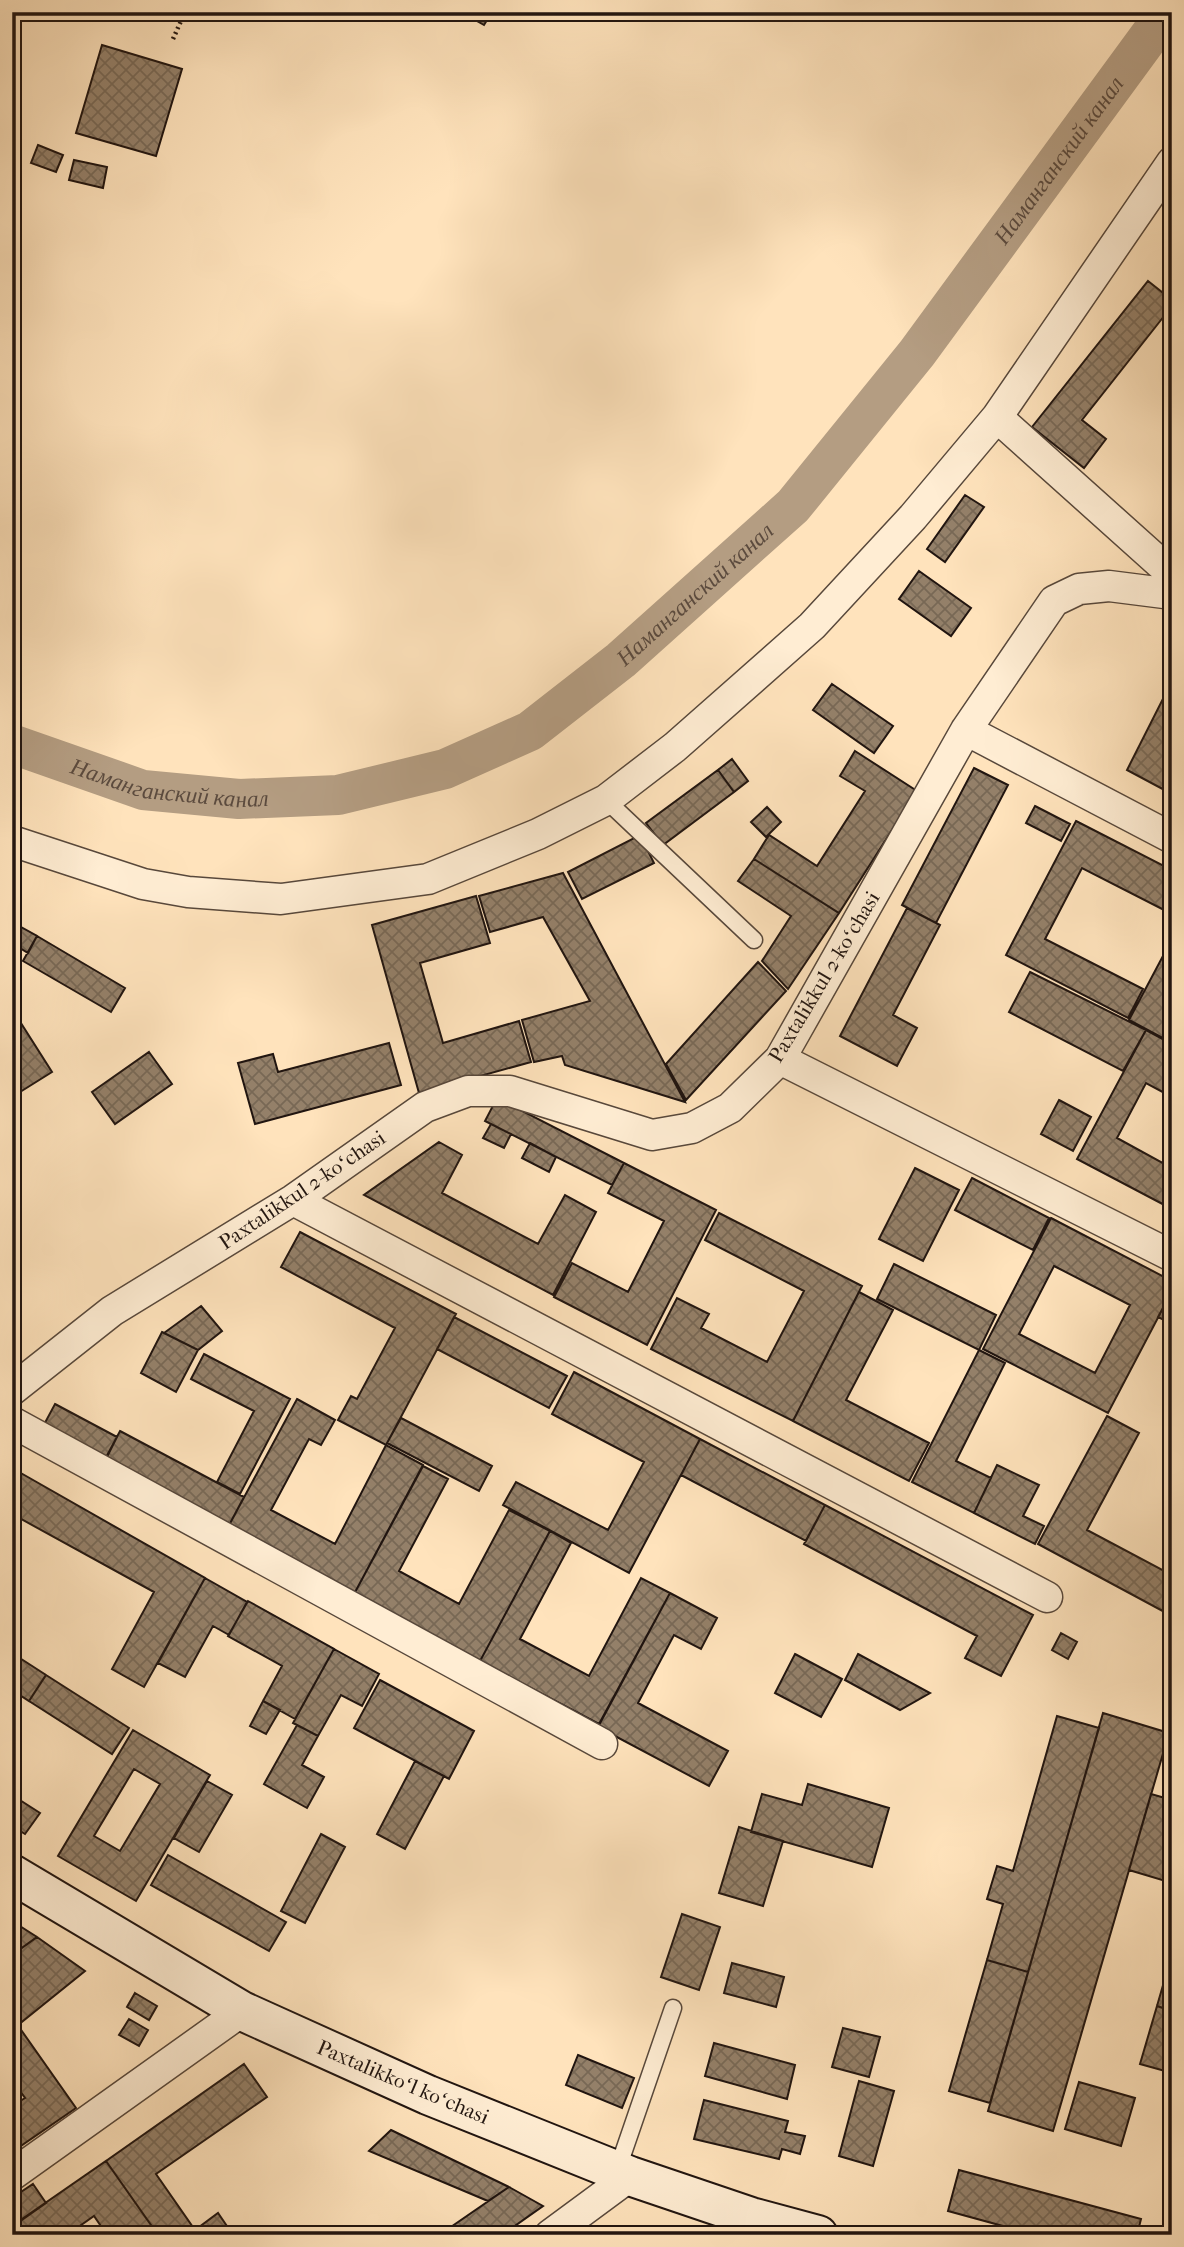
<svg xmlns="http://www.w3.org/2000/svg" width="1184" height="2247" font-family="'IM FELL French Canon',serif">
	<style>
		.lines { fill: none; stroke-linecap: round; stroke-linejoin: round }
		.canal { stroke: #b49d82; stroke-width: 40 }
		.building { fill: url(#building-cross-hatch); stroke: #211510; stroke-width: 2; fill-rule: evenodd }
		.lane-casing { stroke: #58483b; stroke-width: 19 }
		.street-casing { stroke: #58483b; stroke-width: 33 }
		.secondary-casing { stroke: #211510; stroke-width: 42 }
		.path { stroke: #211510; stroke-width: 4.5; stroke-dasharray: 2 3.5; stroke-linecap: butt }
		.lane { stroke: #ffedd3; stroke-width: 16 }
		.street { stroke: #ffedd3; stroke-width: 30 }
		.secondary { stroke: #ffedd3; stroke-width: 38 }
		.labels { text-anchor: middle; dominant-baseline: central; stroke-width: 5; stroke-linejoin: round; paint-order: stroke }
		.street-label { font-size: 21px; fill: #211510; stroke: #ffedd3 }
		.water-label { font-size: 23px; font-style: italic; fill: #5c4b3e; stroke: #ffedd3 }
	</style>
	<defs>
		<pattern id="building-cross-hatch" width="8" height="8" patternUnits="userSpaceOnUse" patternTransform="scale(1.75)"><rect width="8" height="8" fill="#948069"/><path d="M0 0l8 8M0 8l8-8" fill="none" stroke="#786855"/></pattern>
	</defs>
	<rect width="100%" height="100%" fill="#ffe3bc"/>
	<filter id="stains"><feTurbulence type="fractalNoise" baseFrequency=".00286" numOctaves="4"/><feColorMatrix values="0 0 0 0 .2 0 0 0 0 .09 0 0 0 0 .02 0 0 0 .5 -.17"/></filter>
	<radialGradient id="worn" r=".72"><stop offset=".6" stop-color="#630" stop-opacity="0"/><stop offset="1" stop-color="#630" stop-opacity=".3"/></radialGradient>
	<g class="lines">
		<path class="canal" id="s1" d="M12,744L143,790L239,799L338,795L445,769L530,731L621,660L793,506L917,353L1167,12"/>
	</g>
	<path class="building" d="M461,12H492L484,25Z
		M102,45L182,69L156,156L76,133Z
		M38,145L63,155L56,172L31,163Z
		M74,160L107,167L103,188L69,180Z
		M1148,281L1172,300V306L1082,420L1106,439L1084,468L1032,427Z
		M965,495L984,507L945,562L927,549Z
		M919,571L971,608L951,636L899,599Z
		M1172,681V794L1127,770Z
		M832,684L893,726L874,753L813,710Z
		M855,751L917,791L839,913L754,859L769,835L817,866L865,791L840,776Z
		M732,759L748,781L734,792L718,770Z
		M974,768L1008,785L936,923L902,905Z
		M718,770L734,792L663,845L646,823Z
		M1035,806L1070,824L1061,841L1026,823Z
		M767,807L781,822L766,837L751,822Z
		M1076,821L1172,870V914L1082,868L1045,939L1143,989L1128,1018L1006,955Z
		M640,835L654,863L582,899L568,872Z
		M754,859L839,913L788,989L762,961L791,916L738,881Z
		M563,873L685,1102L565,1065L562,1056L534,1062L522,1020L590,1001L543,917L490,932L479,896Z
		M476,896L490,943L420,963L443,1043L519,1021L531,1062L419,1093L372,925Z
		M907,908L940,925L893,1015L917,1028L897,1066L840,1036Z
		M12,922L37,936L28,953L12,943Z
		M37,936L125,988L111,1012L23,961Z
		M1172,939V1043L1129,1020Z
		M758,962L786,991L686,1100L666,1064Z
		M1030,972L1146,1030L1123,1071L1009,1012Z
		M12,1009L52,1072L12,1097Z
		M1146,1030L1172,1044V1097L1146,1083L1117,1138L1172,1168V1209L1077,1159Z
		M389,1043L401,1085L255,1124L238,1063L273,1054L278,1072Z
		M149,1052L172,1084L115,1124L92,1092Z
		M497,1098L624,1163L612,1185L485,1121Z
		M1059,1100L1091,1117L1073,1151L1041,1134Z
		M491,1124L511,1134L504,1148L483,1138Z
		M439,1142L462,1155L442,1193L538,1244L565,1195L596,1212L553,1295L364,1195Z
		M530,1143L556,1157L549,1172L522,1158Z
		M624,1163L716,1210L647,1345L554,1297L572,1263L628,1292L664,1221L608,1193Z
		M915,1168L959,1190L923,1261L879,1239Z
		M972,1178L1049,1218L1033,1250L955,1210Z
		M719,1213L862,1286L793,1421L651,1349L677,1298L709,1314L701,1328L767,1362L804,1291L705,1240Z
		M1051,1218L1172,1281V1291L1108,1413L983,1349ZM1054,1266L1130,1305L1095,1373L1019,1334Z
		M300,1232L456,1314L386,1445L338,1420L351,1396L357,1399L395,1328L281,1267Z
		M894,1264L996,1315L979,1350L877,1299Z
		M1172,1291V1324L1158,1317Z
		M859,1292L893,1310L846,1400L929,1443L909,1481L793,1421Z
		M201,1306L222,1331L198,1350L164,1333Z
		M454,1317L567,1376L549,1408L437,1349Z
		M162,1332L198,1350L176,1392L141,1373Z
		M979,1350L1005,1363L956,1461L991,1478L974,1513L912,1482Z
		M204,1354L290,1399L240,1494L217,1482L254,1411L191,1379Z
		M574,1372L700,1439L629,1573L503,1505L516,1482L608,1530L644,1462L552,1414Z
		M297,1399L335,1420L321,1445L309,1439L271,1510L335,1544L386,1445L423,1465L353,1596L227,1529Z
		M55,1404L117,1437L103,1465L40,1432Z
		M1107,1416L1139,1433L1087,1530L1172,1575V1616L1038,1544Z
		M401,1418L492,1466L479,1491L387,1443Z
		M120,1431L244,1497L227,1529L103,1463Z
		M700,1439L825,1505L806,1541L681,1475Z
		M997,1465L1039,1485L1023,1516L1044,1526L1035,1544L974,1513Z
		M423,1466L448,1479L399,1571L459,1604L509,1510L550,1531L479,1663L353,1596Z
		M12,1468L205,1578L144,1687L112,1669L154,1592L12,1514Z
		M825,1505L1033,1615L1001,1676L965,1658L977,1636L804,1544Z
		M550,1531L571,1543L520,1639L589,1676L641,1578L670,1593L599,1724L480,1661Z
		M205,1578L247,1602L229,1635L213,1626L185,1677L158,1663Z
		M670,1593L717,1618L701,1649L674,1635L638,1703L728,1751L709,1786L598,1727Z
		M248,1601L334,1649L295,1719L263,1701L282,1666L228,1636Z
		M1061,1633L1077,1642L1068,1659L1052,1650Z
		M334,1649L379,1674L362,1706L341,1695L318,1736L293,1723Z
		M12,1653L46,1675L29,1701L12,1690Z
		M795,1654L842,1679L821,1717L775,1693Z
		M858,1654L930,1693L900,1710L845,1680Z
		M46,1675L129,1728L112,1754L29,1701Z
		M380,1680L474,1731L449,1779L354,1728Z
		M263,1701L280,1710L266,1734L250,1726Z
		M1103,1713L1169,1733L1053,2131L988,2111Z
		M1057,1716L1099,1728L1028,1972L987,1960L1003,1904L987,1899L997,1866L1013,1871Z
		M297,1725L318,1736L302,1765L324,1777L307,1808L264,1784Z
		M133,1730L210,1775L136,1901L58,1856ZM134,1769L160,1784L120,1851L94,1836Z
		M415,1761L444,1776L405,1849L377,1834Z
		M207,1781L232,1795L199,1852L174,1838Z
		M808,1784L889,1808L872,1867L751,1832L762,1794L802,1805Z
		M1151,1794L1172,1800V1883L1129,1870Z
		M12,1795L40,1813L25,1834L12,1826Z
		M739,1827L783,1841L763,1906L719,1893Z
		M321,1834L345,1847L305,1923L281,1911Z
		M168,1855L286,1922L269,1951L151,1885Z
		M682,1914L720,1927L699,1990L661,1977Z
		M12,1921L37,1937L12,1955Z
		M37,1937L85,1971L18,2025L12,2017V1955Z
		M1172,1954V2011L1157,2006Z
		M987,1960L1028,1972L990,2103L949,2091Z
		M732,1963L784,1977L776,2007L724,1993Z
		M135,1993L157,2006L149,2020L127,2007Z
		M1157,2006L1172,2011V2073L1140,2064Z
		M12,2017L76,2108L12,2152V2106L25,2098L12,2080Z
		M129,2019L148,2030L139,2046L119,2035Z
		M843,2028L880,2037L869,2077L832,2067Z
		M714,2043L795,2065L787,2099L705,2076Z
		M578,2055L634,2078L622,2108L566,2085Z
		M244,2064L267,2097L156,2174L195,2230L218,2213L233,2235H158L106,2161Z
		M859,2081L894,2091L873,2166L839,2156Z
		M1079,2082L1135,2098L1121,2146L1065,2129Z
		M704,2100L788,2121L785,2132L805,2136L800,2154L782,2149L779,2159L694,2139Z
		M391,2130L509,2187L488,2201L369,2151Z
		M106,2161L158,2235H107L94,2216L67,2235H12V2226Z
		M959,2170L1141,2219L1137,2235H1036L948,2211Z
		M33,2184L46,2203L16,2224L12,2218V2198Z
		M509,2187L543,2206L502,2235H452L448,2229Z"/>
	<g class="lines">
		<g class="lane-casing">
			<path id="lane" d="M606,800L754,940
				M617,2171L673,2008"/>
		</g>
		<g class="street-casing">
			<path id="street" d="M997,417L1172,574
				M966,730L1172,838
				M12,841L143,884L188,892L281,899L428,879L538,834L606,800L675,747L812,626L913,517L997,417L1172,162
				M780,1059L1172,1256
				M293,1200L1047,1597
				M12,1390L112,1311L293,1200L425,1107L468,1091H510L652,1135L692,1128L730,1108L780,1059L966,730L1054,601L1079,589L1109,586L1172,594
				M12,1422L602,1744
				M12,2175L242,2011
				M550,2235L630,2176"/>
		</g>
		<g class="secondary-casing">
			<path id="secondary" d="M12,1874L242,2011L428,2095L630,2176L751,2217L818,2235"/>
		</g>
		<path class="path" d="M173,39L185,12"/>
		<use href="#lane" class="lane"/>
		<use href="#street" class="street"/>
		<use href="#secondary" class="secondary"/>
	</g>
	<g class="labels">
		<g class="street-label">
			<text transform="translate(824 977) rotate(-59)">Paxtalikkul 2-koʻchasi</text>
			<text transform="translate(302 1190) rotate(-34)">Paxtalikkul 2-koʻchasi</text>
			<text transform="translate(403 2082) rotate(23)">Paxtalikkoʻl koʻchasi</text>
		</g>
		<g class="water-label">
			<text stroke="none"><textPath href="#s1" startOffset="1320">Наманганский канал</textPath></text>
			<text stroke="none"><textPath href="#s1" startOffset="752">Наманганский канал</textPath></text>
			<text stroke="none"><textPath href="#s1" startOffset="164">Наманганский канал</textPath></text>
		</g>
	</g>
	<rect width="1184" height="2247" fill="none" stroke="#ffe3bc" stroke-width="42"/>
	<rect x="14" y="14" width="1156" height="2219" fill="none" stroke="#211510" stroke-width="3.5"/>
	<rect x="21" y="21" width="1142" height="2205" fill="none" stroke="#211510" stroke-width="2"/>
	<rect width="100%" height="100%" filter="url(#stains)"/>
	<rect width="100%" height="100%" fill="url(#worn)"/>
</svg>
